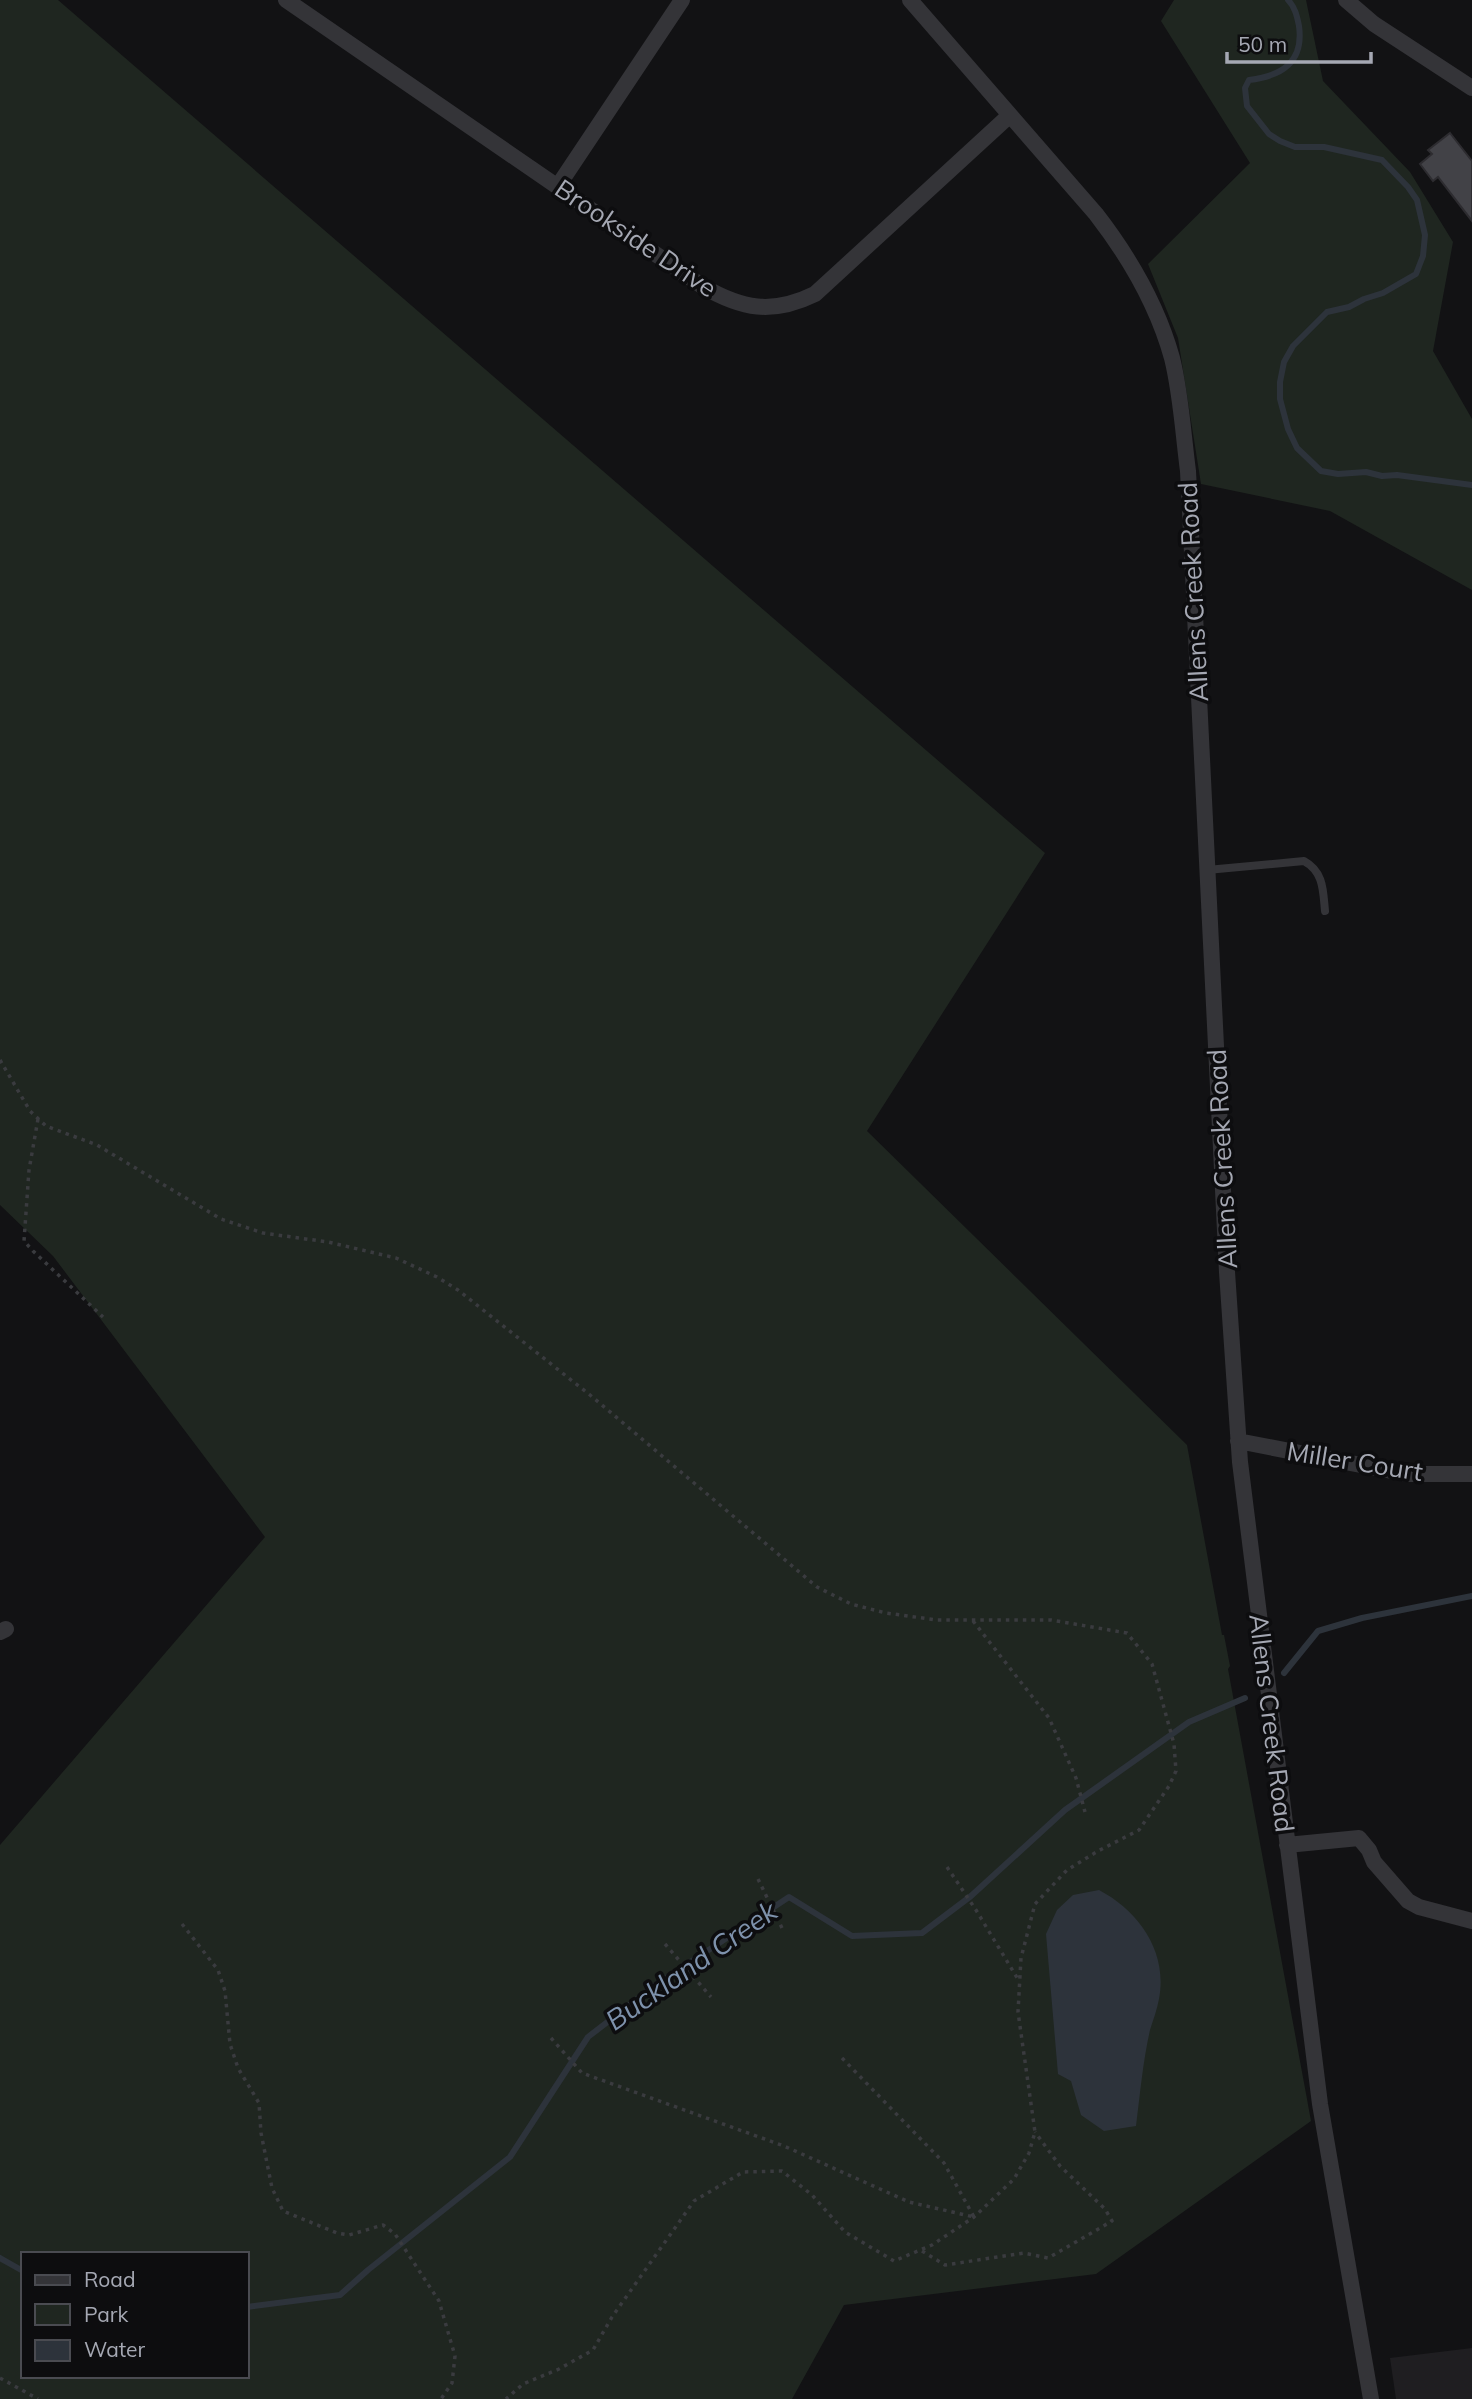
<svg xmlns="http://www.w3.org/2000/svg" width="1472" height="2399" font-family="Mulish,sans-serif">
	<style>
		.built { fill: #1f1e21 }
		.green { fill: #1f2620; fill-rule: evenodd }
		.water { fill: #2d333b }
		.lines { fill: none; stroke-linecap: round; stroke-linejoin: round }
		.stream { stroke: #2d333b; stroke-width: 6 }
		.building { fill: #424247; stroke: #2d2c30; stroke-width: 2 }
		.path { stroke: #3a3b3f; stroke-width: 3.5; stroke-dasharray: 3.5 5; stroke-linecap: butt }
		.lane { stroke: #343438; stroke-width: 8 }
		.street { stroke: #343438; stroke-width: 16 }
		.labels { text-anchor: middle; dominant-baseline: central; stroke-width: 7; stroke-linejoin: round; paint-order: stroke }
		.street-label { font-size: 26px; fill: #a5a8b3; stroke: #0d0d0f }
		.water-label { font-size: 28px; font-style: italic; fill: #7e92ac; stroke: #0d0d0f }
	</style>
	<rect width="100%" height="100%" fill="#121214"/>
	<path class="built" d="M1472,2348V2399H1396L1390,2358Z"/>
	<path class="green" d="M0,0H58L1045,853L867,1131L1187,1445L1222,1635H1224L1230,1666L1228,1669L1311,2121L1096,2274L844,2305L792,2399H0V1845L265,1537L53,1256L0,1205ZM23,2254H247V2376H23Z
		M1174,0H1306L1323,81L1410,172L1453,242L1433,351L1472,419V590L1330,511L1201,484L1178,338L1148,264L1250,163L1161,21Z"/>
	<path class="water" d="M1099,1890C1139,1911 1168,1952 1159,1999C1157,2010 1153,2020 1150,2030C1143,2061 1140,2094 1136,2126L1104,2131L1081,2115L1071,2081L1058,2074L1046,1934L1057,1910L1073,1895Z"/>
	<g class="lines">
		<path class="stream" d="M1288,0C1295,7 1297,16 1299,26C1304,62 1282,76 1249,80L1245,88L1247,106L1269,134L1280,141L1295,147H1324L1382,160L1408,187L1417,200L1425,235L1423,256L1416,274L1383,293L1364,299L1349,307L1327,312L1293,346L1284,362L1280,382V399L1288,429L1297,448L1321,471L1338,474L1366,472L1382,476L1397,475L1472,485
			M1284,1673L1318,1631L1362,1618L1472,1596
			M0,2258L23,2271
			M247,2307L340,2295L368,2270L510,2157L588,2037L654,1986L789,1897L852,1936L922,1933L971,1896L1065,1810L1189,1722L1245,1698"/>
	</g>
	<path class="building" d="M1450,133L1472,161V221L1438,177L1433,181L1420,164L1432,154L1428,150Z"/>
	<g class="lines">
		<path class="path" d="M0,1060L30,1111L46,1126L97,1145L221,1219L263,1233L328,1242L396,1258L437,1277L458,1290L590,1395L817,1587L851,1604L886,1613L937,1620H1051L1127,1633L1152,1664L1174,1744L1176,1771L1169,1786L1139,1830L1098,1851L1067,1870L1035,1904L1021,1958L1018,2012L1035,2132L1029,2153L1014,2179L974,2217L932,2245L894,2261L845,2232L812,2195L782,2171L743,2172L694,2201L612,2317L593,2350L559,2369L523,2384L506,2399
			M38,1119L29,1170L24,1241L33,1251L103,1317
			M973,1621L1049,1718L1076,1778L1085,1812
			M947,1867L976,1910L1019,1981
			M758,1879L782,1928
			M182,1924L218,1970L225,1991L230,2044L238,2068L259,2103L261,2133L272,2188L283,2211L337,2233L349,2235L383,2225L395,2234L439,2301L455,2356L452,2383L441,2399
			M665,1944L711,1997
			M551,2038L582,2073L784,2146L909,2202L974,2217
			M842,2058L944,2163L974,2217
			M922,2251L945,2265L1024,2253L1048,2258L1112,2221L1105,2209L1060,2166L1035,2132
			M0,2378L38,2399"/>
		<path class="lane" d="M1207,870L1304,861C1324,872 1323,891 1325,911"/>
		<path class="street" d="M286,0L702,286C742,309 772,315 815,294L1010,115
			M910,0L1096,214C1130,258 1157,304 1172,358C1181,394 1183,433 1188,471L1227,1272L1240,1462L1320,2104L1371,2399
			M1346,0L1374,24L1472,88
			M558,186L682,0
			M1238,1441L1407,1474H1472
			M0,1632L6,1629
			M1287,1845L1359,1838L1369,1850L1374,1862L1408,1901L1419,1907L1472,1921"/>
	</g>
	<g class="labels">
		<g class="street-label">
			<text transform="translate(636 238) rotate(34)">Brookside Drive</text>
			<text transform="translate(1193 592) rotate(-93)">Allens Creek Road</text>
			<text transform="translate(1222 1159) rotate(-93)">Allens Creek Road</text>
			<text transform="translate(1355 1461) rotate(9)">Miller Court</text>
			<text transform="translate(1272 1723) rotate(83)">Allens Creek Road</text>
		</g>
		<g class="water-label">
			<text transform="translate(691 1965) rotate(-35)">Buckland Creek</text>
		</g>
	</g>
	<rect x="21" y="2252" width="228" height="126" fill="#0d0d0f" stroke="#4a4b51" stroke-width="2"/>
	<rect x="35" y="2275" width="35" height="10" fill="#343438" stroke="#4a4b51" stroke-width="2"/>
	<text x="84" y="2287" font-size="21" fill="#a5a8b3">Road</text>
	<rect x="35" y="2304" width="35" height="21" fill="#1f2620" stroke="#4a4b51" stroke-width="2"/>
	<text x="84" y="2322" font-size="21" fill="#a5a8b3">Park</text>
	<rect x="35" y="2340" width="35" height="21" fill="#2d333b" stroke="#4a4b51" stroke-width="2"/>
	<text x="84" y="2357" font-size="21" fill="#a5a8b3">Water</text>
	<path d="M1227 52v10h144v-10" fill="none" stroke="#a5a8b3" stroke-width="3.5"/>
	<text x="1238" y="52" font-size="21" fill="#a5a8b3" stroke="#0d0d0f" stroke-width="5" paint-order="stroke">50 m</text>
</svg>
